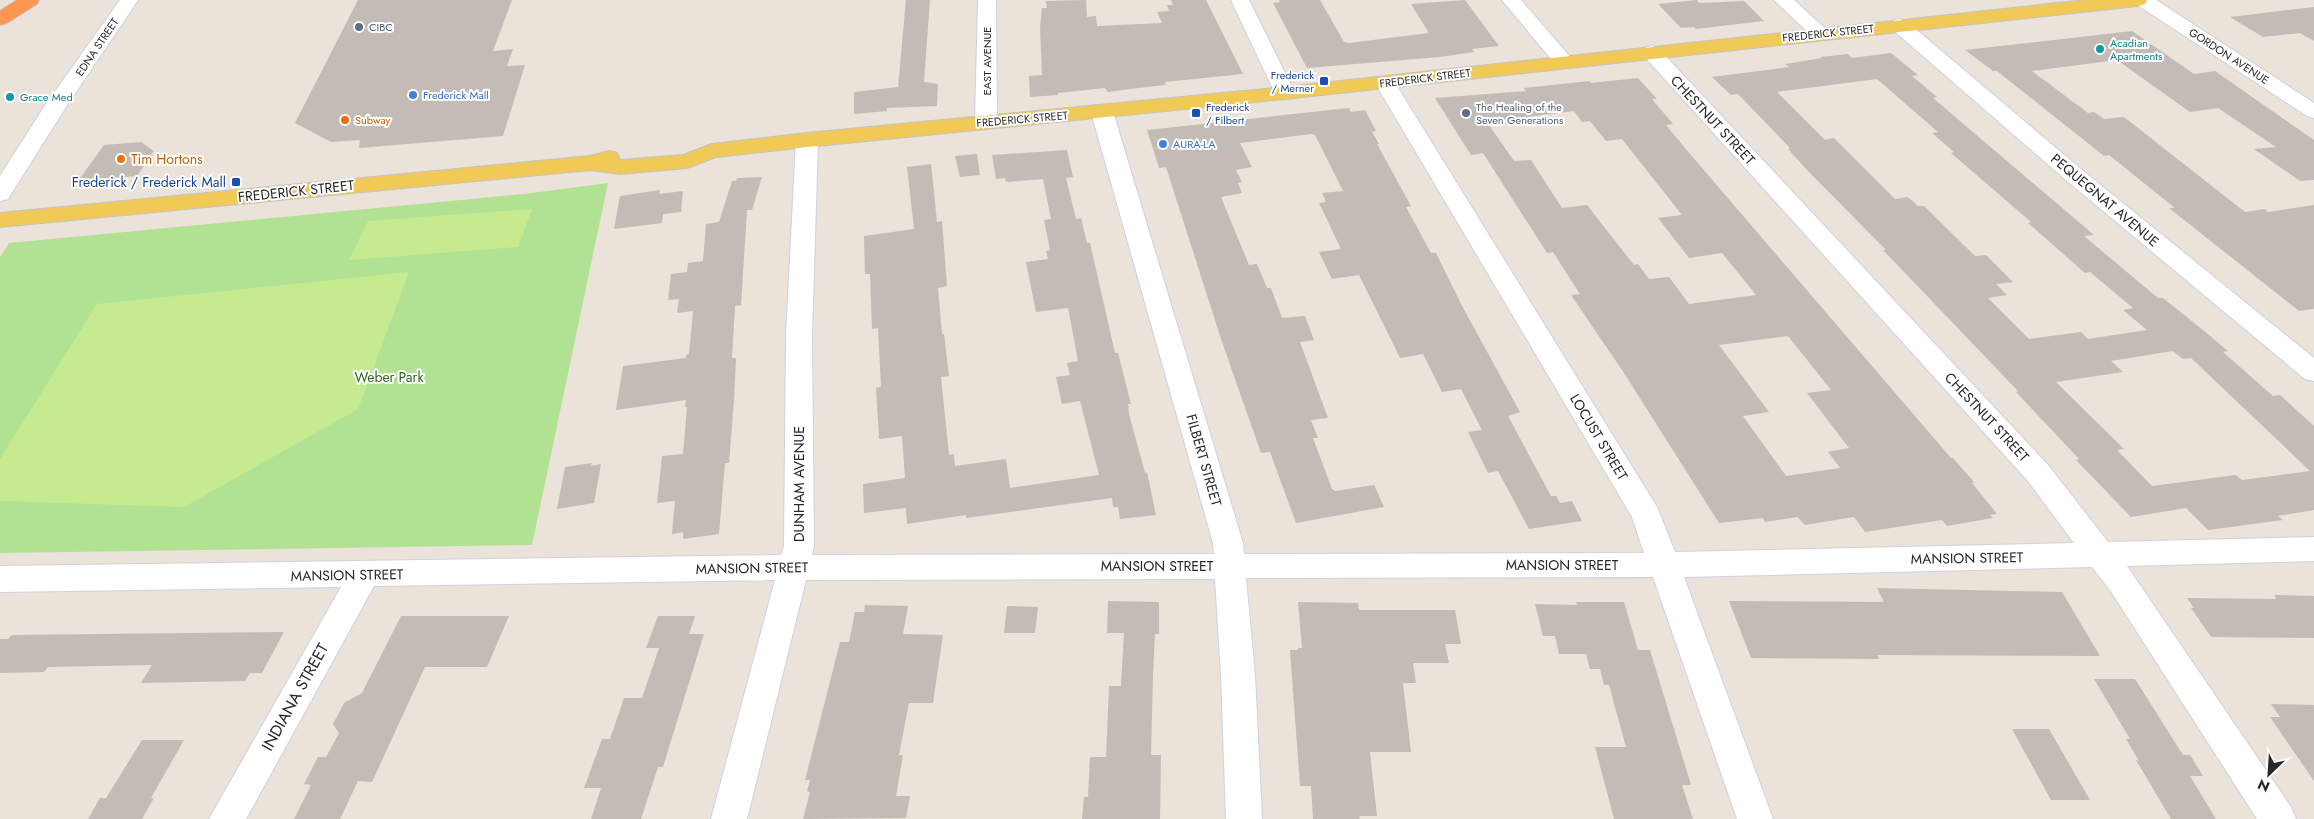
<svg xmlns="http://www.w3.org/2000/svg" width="2314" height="819" font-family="Jost,sans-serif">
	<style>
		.green { fill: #b1e294 }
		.pitch { fill: #c6ea8f }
		.building { fill: #c3bcb6; fill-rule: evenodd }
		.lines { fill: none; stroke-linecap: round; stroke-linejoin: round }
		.minor-casing { stroke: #ced2e1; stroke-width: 2 }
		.major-casing { stroke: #c3c3c3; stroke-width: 2 }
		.highway-casing { stroke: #c3c3c3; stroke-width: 2 }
		.minor { fill: #fff; fill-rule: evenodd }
		.major { fill: #f1c957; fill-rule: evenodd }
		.highway { fill: #ff964f; fill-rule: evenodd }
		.service-dot { fill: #5c6f8a; stroke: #fff; stroke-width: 2 }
		.culture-dot { fill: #0f9aa8; stroke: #fff; stroke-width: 2 }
		.transit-dot { fill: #1a4fb4; stroke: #fff; stroke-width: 2 }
		.shop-dot { fill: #3f7fe0; stroke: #fff; stroke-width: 2 }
		.food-dot { fill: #e8710a; stroke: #fff; stroke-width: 2 }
		.labels { text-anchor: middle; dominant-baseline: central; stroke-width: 4; stroke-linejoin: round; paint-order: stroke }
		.far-service-label { font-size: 11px; fill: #4e5e75; stroke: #fff; text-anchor: start }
		.far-street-label { font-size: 11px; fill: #282828; stroke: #fff }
		.far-culture-label { font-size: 11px; fill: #0d838f; stroke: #fff; text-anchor: start }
		.far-transit-label { font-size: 11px; fill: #164399; stroke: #fff; text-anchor: end }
		.far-shop-label { font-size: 11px; fill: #366cbe; stroke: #fff; text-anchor: start }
		.far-food-label { font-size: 11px; fill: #c56008; stroke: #fff; text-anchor: start }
		.street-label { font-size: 14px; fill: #282828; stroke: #fff }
		.food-label { font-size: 14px; fill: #c56008; stroke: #fff; text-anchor: start }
		.transit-label { font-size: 14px; fill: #164399; stroke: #fff; text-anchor: end }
		.park-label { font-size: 14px; fill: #2a6418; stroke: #fff }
		.near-street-label { font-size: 16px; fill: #282828; stroke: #fff }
	</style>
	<rect width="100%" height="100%" fill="#ebe2d9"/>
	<path class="green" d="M608,183L532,545L0,553V257L9,243L524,194Z"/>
	<path class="pitch" d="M532,209L518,247L349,260L368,221Z
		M409,272L358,409L184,507L0,501V459L97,304Z"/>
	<path class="building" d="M358,0H512L493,51L513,49L507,66L525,65L503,136L359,148L360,140L331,142L295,123Z
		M906,0H930L924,82L938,84L937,106L887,108V111L854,114V92L898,87Z
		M1086,0L1087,17L1096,16L1097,26L1162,23L1157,12L1169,11L1167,5H1173L1171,0H1206L1243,74L1165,82L1166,85L1130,89L1108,92L1105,88L1058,93V95L1030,97L1029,76L1042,75L1040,28L1042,8H1047L1046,1Z
		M1279,0H1320L1344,42L1349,43L1429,33L1411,4L1465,0L1499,46L1472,49L1474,52L1440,57L1307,68L1273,3L1280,2Z
		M1697,0L1699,3L1744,1L1764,21L1696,29L1694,27L1681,28L1658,4Z
		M2314,7V41L2300,33L2263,37L2230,17Z
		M2132,31L2194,74L2215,71L2314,140V180L2300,181L2254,149L2276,147L2218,108L2190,112L2117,60L2032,71L2088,113L2094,112L2104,119L2124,117L2245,212L2265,209L2268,212L2314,205V309L2299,311L2169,208H2175L2109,155L2104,156L1997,71H1993L1965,50Z
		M1891,53L1918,75L1912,76L1937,97L1933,98L2094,235L2084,236L2158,298H2163L2203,330L2228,351L2223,352L2273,396L2280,395L2314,426V510L2278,516L2283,520L2208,530L2186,508L2131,517L2076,460L2079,459L2016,392L2018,391L1883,250H1886L1807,170L1788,149L1790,148L1738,94L1731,95L1712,77L1789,67L1785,64L1822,58L1820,57L1848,54L1852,58ZM1877,79L1938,132L1932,133L1954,152L1951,153L2031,222L2028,223L2085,273L2090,272L2133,308L2123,310L2147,330L2088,339L2081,332L2029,339L1988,298L2007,295L1996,284L2013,282L1986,255L1975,256L1924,206H1918L1908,197L1895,199L1834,138L1825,140L1777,92ZM2173,351L2183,359L2191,358L2310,471L2242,480L2236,475L2152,486L2117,450L2124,449L2056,382L2123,372L2111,361Z
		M1638,78L1657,99H1652L1673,124L1666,125L1690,154L1951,458H1953L1974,482L1972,483L1997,514L1990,515L1993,518L1947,526L1942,520L1865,532L1854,517L1805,525L1797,517L1765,522L1763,518L1719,523L1624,373L1571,295L1580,294L1553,252L1547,253L1483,153L1471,155L1435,98L1526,91L1524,88L1589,81L1591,83ZM1574,111L1582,122L1590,121L1606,141L1622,139L1682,215L1658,218L1689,258L1722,253L1756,295L1689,304L1669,277L1649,279L1638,264L1634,265L1587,205L1562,208L1531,160L1514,161L1487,122ZM1788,336L1831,390L1807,393L1849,448L1828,452L1840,468L1786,476L1743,416L1769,412L1719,345Z
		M1349,108L1351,112L1365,110L1376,131L1372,132L1379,144H1377L1411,206L1406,207L1431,253H1436L1461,304L1520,412L1508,416L1551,496H1556L1560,503L1572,501L1582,521L1529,529L1498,471L1488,473L1468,432L1482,430L1461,389L1442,392L1423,354L1400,358L1359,275L1332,279L1319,252L1341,249L1319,203L1326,202L1322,193L1343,191L1315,135L1311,134L1240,143L1252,167L1236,170L1242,182L1238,183L1242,193L1221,197L1249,265L1257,264L1267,288H1271L1282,318L1305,316L1314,340L1300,342L1328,418L1311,420L1318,438H1313L1332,489L1335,491L1374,485L1384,507L1296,523L1270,452L1261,453L1222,342L1166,167L1159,168L1147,130Z
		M141,142L154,151L137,176L78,181L104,145Z
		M1067,150L1073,177L1066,178L1076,219L1081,218L1087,243H1090L1115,353H1118L1131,404H1128L1129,414L1145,473L1147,472L1156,515L1120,519L1118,507H1113L1112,498L966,518V515L907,524L906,508L864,513L863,484L905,478L902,436L879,439L876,388L881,387L878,328L872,329L870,274H865L864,236L914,229L907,167L931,164L937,222L942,221L947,286L938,288L942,334H944L949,376L941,377L949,455L954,454L955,466L1006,459L1010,488L1099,475L1080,401L1062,404L1056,377L1070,375L1067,363L1078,361L1068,308L1036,312L1026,262L1048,259L1046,251L1050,250L1044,220L1051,219L1043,179L1006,182L1005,178L996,179L992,155Z
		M977,154L980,175L960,177L955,156Z
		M762,177L752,210H747L741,305L735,306L732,358H736L734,401L729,463H725L719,534L683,539V532L672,534L675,501L657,503L662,456L683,454L687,407H685L686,400L616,410L623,366L686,358V355L689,354L693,311L677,313L679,299L668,300L671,274L687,272L688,263L703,261L706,224L719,222L732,181H736L737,178Z
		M660,190L659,194L683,191L681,212L663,214L662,223L614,229L620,196Z
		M592,463L591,466L601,464L594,503L557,509L565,467Z
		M1877,588L2062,592L2100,656L1877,655L1879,659L1751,658L1729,601L1884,602Z
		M2274,595L2314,596V638L2211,637L2191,608H2194L2187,598L2276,599Z
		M1108,601L1159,602V634H1155L1153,675L1151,755H1161L1160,819H1082L1084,797H1088L1090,757H1106L1109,686H1121L1124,633H1107Z
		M1298,602L1358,603L1359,610H1455L1461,644H1445L1449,663H1413L1416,683H1403L1411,752H1370L1377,816H1359L1360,819H1313L1311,786H1300L1290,650H1298V648H1302Z
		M1576,602H1624L1638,650H1650L1691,785H1682L1693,819H1614L1595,747H1626L1609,685H1604L1600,669H1590L1586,654H1559L1555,636H1543L1535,604L1577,605Z
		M865,605L908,606L903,634L943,635L933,703H909L899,755H903L896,796H910L906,818L803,819L810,792L807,791L810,780H805L840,642H849L855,612H864Z
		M1007,606L1038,607L1035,633H1004Z
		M401,616H509L487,667H425L372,782L358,781L340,819H294L311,785L304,784L318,757H326L339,733L333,724L344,703L362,693Z
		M658,616H695L689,634H704L663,767H658L641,819H591L601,788H584L602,739H610L624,698H642L659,648H646Z
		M284,632L262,673H250L245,681L141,683L152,665L48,667L44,672L0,673V639H8L11,635Z
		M2094,679H2135L2183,755H2190L2203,776H2190L2216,819H2171L2136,760L2139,761L2126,739H2130Z
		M2271,704L2314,705V781L2270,717H2280Z
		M2012,729H2049L2090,800H2051Z
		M142,740H184L151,798H154L142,819H88L100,798H106Z"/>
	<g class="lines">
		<g class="minor-casing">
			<path id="minor" d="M120,0H138L66,107L11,194L8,199L0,201V176L44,107Z
				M978,0H996L997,121L994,126L986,127L978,126L975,121Z
				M1231,0H1249L1295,93L1292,97L1285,99L1278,97L1275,93Z
				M1502,0H1521L1571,58L1574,62L1571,66L1564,68L1557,66Z
				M1774,0H1794L1830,33L1827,37L1820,39L1813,37Z
				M2134,0H2156L2314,103V118L2307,116L2136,4Z
				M1899,19L1906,21L2082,170L2314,358V381L2305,379L2066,180L1892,29L1889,25L1892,21Z
				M1651,46L1658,48L2048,465L2108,542L2314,537V561L2127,566L2291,807L2296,819H2257L2110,590L2092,567L1684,577L1773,819H1737L1653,577L1246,578L1255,675L1262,819H1226L1221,675L1215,579L806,580L747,819H711L775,580L374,586L246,819H209L341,587L0,592V566L781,555L784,546L786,336L796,140L799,135L807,133L815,135L818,140L812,336L814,546L812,555L1214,554L1213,543L1091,112L1095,108L1102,106L1109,108L1113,112L1243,543L1244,554L1644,553L1632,517L1375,83L1378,79L1385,77L1392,79L1395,83L1657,507L1675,552L2074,543L2028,481L1644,56L1641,52L1644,48Z"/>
		</g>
		<g class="major-casing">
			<path id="major" d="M2086,0H2147L2145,4L2138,6L1285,99L807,147L716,157L687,168L620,174L591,170L0,227V213L590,156L609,151L617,153L620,160L683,155L712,144L807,133L1285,87Z"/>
		</g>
		<g class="highway-casing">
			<path id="highway" d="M17,0H39L37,4L7,23L0,25V11Z"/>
		</g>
		<use href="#minor" class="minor"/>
		<use href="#major" class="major"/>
		<use href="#highway" class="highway"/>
	</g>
	<g class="service-dot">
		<circle cx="359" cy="27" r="5"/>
		<circle cx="1466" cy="113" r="5"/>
	</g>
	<g class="culture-dot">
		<circle cx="2100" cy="49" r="5"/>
		<circle cx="10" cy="97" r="5"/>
	</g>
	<g class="transit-dot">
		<rect x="1319" y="76" width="10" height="10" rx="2.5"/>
		<rect x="1191" y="108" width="10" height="10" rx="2.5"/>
		<rect x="231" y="177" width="10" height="10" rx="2.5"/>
	</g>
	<g class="shop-dot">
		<circle cx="413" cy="95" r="5"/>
		<circle cx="1163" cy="144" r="5"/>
	</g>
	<g class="food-dot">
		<circle cx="345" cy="120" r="5"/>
		<circle cx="121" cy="159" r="5"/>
	</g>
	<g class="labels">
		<g class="far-service-label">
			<text x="369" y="27">CIBC</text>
			<text x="1476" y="107">The Healing of the<tspan x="1476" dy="13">Seven Generations</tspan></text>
		</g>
		<g class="far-street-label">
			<text transform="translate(1828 33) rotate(-6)">FREDERICK STREET</text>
			<text transform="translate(97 47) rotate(-56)">EDNA STREET</text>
			<text transform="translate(2229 56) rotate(33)">GORDON AVENUE</text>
			<text transform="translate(987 61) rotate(-90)">EAST AVENUE</text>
			<text transform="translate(1425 78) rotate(-7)">FREDERICK STREET</text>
			<text transform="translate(1022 119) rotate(-5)">FREDERICK STREET</text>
		</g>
		<g class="far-culture-label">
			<text x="2110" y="43">Acadian<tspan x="2110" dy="13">Apartments</tspan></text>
			<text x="20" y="97">Grace Med</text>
		</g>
		<g class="far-transit-label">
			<text x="1314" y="75">Frederick<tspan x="1314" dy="13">/ Merner</tspan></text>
			<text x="1206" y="107" text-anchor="start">Frederick<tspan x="1206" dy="13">/ Filbert</tspan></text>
		</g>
		<g class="far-shop-label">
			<text x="423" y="95">Frederick Mall</text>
			<text x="1173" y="144">AURA-LA</text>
		</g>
		<g class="far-food-label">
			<text x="355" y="120">Subway</text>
		</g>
		<g class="street-label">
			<text transform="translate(1713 120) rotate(47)">CHESTNUT STREET</text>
			<text transform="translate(296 191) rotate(-6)">FREDERICK STREET</text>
			<text transform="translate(2105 200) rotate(40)">PEQUEGNAT AVENUE</text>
			<text transform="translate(1987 417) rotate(47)">CHESTNUT STREET</text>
			<text transform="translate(1599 437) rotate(59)">LOCUST STREET</text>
			<text transform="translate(1204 460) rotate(74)">FILBERT STREET</text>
			<text transform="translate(799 484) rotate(-90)">DUNHAM AVENUE</text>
			<text transform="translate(1967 558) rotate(-1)">MANSION STREET</text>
			<text x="1562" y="565">MANSION STREET</text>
			<text x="1157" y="566">MANSION STREET</text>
			<text transform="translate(752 568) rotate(-1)">MANSION STREET</text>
			<text transform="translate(347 575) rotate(-1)">MANSION STREET</text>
		</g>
		<g class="food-label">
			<text x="131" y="159">Tim Hortons</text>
		</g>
		<g class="transit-label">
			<text x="226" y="182">Frederick / Frederick Mall</text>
		</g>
		<g class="park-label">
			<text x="389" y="377">Weber Park</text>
		</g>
		<g class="near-street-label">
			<text transform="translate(295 697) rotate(-61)">INDIANA STREET</text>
		</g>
	</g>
	<g transform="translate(2269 774) rotate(205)" stroke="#ffffff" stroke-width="4" paint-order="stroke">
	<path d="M0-4L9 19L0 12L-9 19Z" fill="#282828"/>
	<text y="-8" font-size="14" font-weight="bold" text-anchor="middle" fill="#282828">N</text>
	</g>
</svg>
